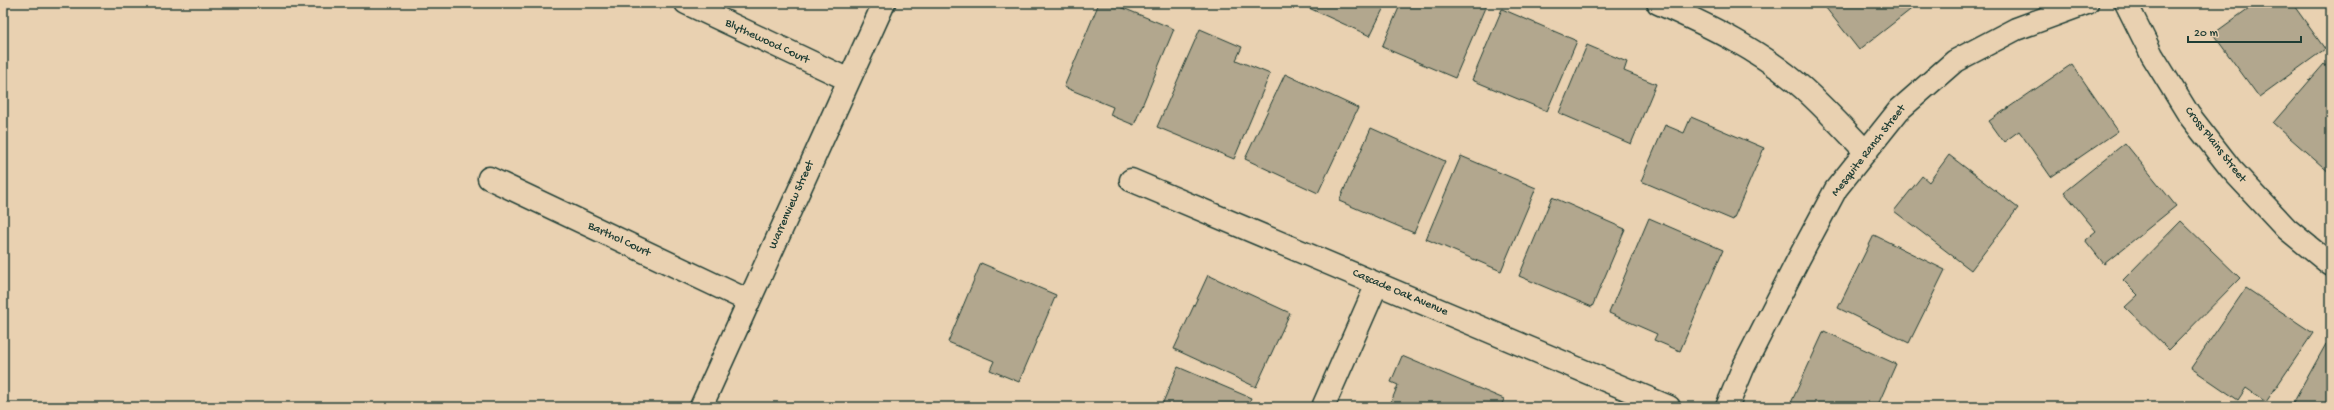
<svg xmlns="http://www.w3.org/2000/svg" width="2334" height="410" font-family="'Gochi Hand',sans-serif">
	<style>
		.building { fill: #b2a78e; stroke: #1f3d34 }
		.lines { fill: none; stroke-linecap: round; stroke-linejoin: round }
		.street-casing { stroke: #1f3d34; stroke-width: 25 }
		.street { stroke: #e9d1b1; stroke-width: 22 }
		.labels { text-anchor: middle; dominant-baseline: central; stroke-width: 3; stroke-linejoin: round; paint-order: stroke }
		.street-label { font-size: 12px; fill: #1f3d34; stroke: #e9d1b1 }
	</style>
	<rect width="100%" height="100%" fill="#e9d1b1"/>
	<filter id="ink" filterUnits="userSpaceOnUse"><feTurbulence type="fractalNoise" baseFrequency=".025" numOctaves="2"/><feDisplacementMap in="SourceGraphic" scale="8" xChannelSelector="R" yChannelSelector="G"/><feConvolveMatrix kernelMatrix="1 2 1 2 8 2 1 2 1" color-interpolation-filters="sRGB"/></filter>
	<g filter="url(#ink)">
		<path class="building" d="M1099,3H1111L1174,29L1134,125L1110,115L1113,107L1064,87Z
			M1298,3H1386L1370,36Z
			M1401,3H1487L1455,78L1382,47Z
			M1822,3H1919L1859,50Z
			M2256,3H2292L2325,49L2259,97L2213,34Z
			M1502,9L1577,41L1547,111L1472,80Z
			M1200,29L1242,47L1236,60L1270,74L1234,159L1157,127Z
			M1587,45L1627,62L1624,71L1656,84L1631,144L1559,113Z
			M2072,64L2118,131L2051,177L2019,131L2004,142L1989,121Z
			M2324,64L2331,70V174L2273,123Z
			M1285,74L1358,108L1318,193L1245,159Z
			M1691,117L1764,148L1733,220L1641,181L1665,125L1684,133Z
			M1371,128L1445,161L1414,233L1339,201Z
			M2125,143L2176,206L2104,264L2085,240L2096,231L2064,192Z
			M1949,155L2018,208L1971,270L1894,211L1922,176L1929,182Z
			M1461,156L1536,188L1501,271L1426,239Z
			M1552,197L1625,229L1592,307L1519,276Z
			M1649,218L1723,250L1680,351L1654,340L1657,334L1609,313Z
			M2181,221L2240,278L2169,350L2125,307L2138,295L2123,280Z
			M1874,235L1945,270L1909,343L1838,308Z
			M981,263L1056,295L1019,382L990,370L994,361L948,342Z
			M1208,275L1290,313L1256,387L1174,349Z
			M2246,288L2313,333L2266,402L2246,388L2238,400L2191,368Z
			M1824,331L1896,364L1877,407L1790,405Z
			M2326,344L2331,347V407H2291Z
			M1402,356L1504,399L1501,407H1389L1398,385L1391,382Z
			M1178,367L1251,398L1247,407H1161Z"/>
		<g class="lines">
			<g class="street-casing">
				<path id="street" d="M686,3L849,80
					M1658,3C1710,26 1762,51 1804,89C1826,109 1846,131 1866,152
					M2126,3L2152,55L2189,115L2231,169L2287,229L2331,265
					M489,178L749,301
					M1131,180L1669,407
					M701,407L884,3
					M1323,407L1377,284
					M1727,407L1743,368L1798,260L1836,189L1899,110L1955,61L2016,29L2087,3"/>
			</g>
			<use href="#street" class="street"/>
		</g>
	</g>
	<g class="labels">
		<g class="street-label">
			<text transform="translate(767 42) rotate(25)">Blythewood Court</text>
			<text transform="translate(2215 145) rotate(52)">Cross Plains Street</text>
			<text transform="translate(1869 151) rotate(-52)">Mesquite Ranch Street</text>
			<text transform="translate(792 205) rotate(-66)">Warrenview Street</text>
			<text transform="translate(619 240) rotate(25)">Barthol Court</text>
			<text transform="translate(1400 293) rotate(23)">Cascade Oak Avenue</text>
		</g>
	</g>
	<rect width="2334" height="410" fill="none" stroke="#e9d1b1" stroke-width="16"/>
	<rect x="8" y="8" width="2318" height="394" fill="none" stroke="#1f3d34" stroke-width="1.5" filter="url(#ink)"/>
	<path d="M2188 36v6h113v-6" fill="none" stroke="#1f3d34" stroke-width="2"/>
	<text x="2194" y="36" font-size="12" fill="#1f3d34" stroke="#e9d1b1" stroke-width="3" paint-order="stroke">20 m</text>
</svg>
